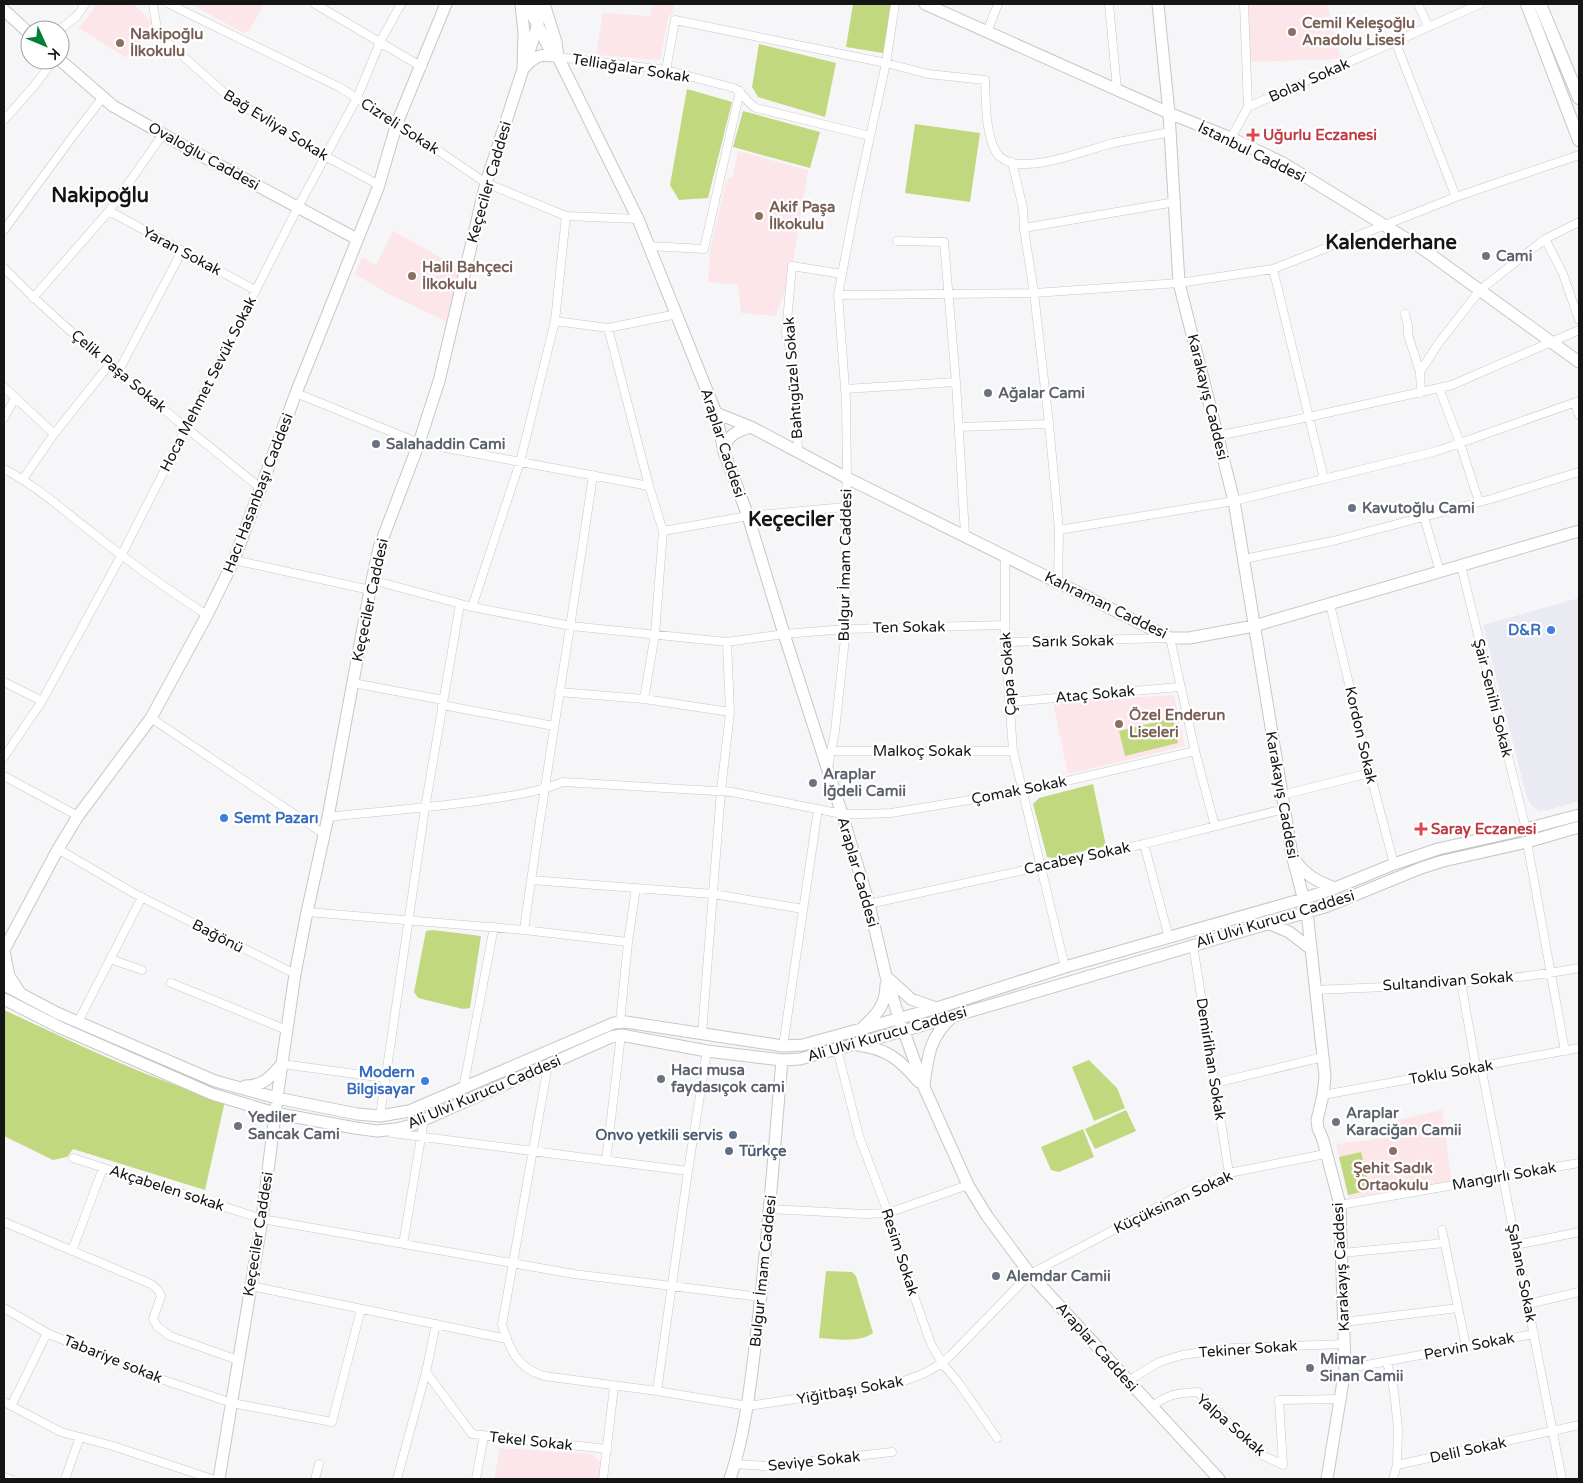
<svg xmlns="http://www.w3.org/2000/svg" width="1583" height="1483" font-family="'Varela Round',sans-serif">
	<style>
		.built { fill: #e9eaf2 }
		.education { fill: #fce6ea }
		.green { fill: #c1d87e }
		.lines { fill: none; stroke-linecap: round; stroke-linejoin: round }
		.street-casing { stroke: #c7c7c8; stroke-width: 9 }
		.secondary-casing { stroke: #c7c7c8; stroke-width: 13 }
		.primary-casing { stroke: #c7c7c8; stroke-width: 14 }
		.street { stroke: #fff; stroke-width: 8 }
		.secondary { stroke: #fff; stroke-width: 11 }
		.primary { stroke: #fff; stroke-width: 12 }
		.education-dot { fill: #8d6e63; stroke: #fff; stroke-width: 2 }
		.health-dot { fill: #e0444e; stroke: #fff; stroke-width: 2 }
		.worship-dot { fill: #6b7280; stroke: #fff; stroke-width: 2 }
		.shop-dot { fill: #3f7fe0; stroke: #fff; stroke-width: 2 }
		.service-dot { fill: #5c6f8a; stroke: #fff; stroke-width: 2 }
		.labels { text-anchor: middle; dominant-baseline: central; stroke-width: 4.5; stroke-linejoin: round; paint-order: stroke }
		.education-label { font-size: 15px; font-weight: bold; fill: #785e54; stroke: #fff; text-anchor: start }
		.street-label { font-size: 15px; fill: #141515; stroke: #fff }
		.health-label { font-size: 15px; font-weight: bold; fill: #be3a42; stroke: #fff; text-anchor: start }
		.worship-label { font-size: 15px; font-weight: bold; fill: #5b616d; stroke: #fff; text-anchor: start }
		.shop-label { font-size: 15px; font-weight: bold; fill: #366cbe; stroke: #fff; text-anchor: end }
		.service-label { font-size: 15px; font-weight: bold; fill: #4e5e75; stroke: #fff; text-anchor: end }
		.district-label { font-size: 20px; font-weight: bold; fill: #141515; stroke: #fff }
	</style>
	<rect width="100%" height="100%" fill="#f6f6f8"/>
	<path class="built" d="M1579,598V801L1548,810L1539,811L1532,806L1527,798L1483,625Z"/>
	<path class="education" d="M97,4H134L152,22L126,58L79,28Z
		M190,4H189H264L249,31L244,33Z
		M652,4H674L672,15H669L660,60L596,55L603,13L650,16Z
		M1248,4H1327L1341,59L1250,62Z
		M738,151L808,170L793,262H789L786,288L776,316L741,313L738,285L708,282L710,251L726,181L733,176Z
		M393,231L465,271L453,325L385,292L355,274L362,257L376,265Z
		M1174,695L1185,746L1068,774L1053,702Z
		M1442,1110L1452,1184L1350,1197L1348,1195L1336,1144L1371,1140L1401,1134L1398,1120Z
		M499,1448L593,1454L601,1463L598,1479H494L499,1454Z"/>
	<path class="green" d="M853,4H892L883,53L846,47Z
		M759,44L836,63L825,117L758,97L752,87Z
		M687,89L732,102L708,198L679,200L670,185Z
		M743,111L820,132L810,168L733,147Z
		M915,124L980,133L970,202L905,193Z
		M1173,718L1178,743L1125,756L1119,731Z
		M1093,784L1106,846L1053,858L1047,857L1033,804L1039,798Z
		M433,930L481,936L470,1008L463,1009L418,998L414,992L426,931Z
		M4,1010C76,1043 149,1080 225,1101L205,1190L73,1149L67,1157L53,1160L4,1136Z
		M1089,1060L1117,1088L1125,1108L1094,1121L1072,1067Z
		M1126,1110L1136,1131L1095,1149L1085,1129Z
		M1083,1129L1094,1157L1059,1172L1051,1170L1041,1147Z
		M1361,1152L1370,1190L1348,1195L1339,1157Z
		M826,1271L852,1272L856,1276L873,1333C860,1343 835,1339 819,1338Z"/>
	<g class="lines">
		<g class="street-casing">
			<path id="street" d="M153,4L157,29L166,41L230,98L325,156L379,185
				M169,4L339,87L397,123L486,183L566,216L638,219
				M315,4L422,67
				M1109,4L1117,89
				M1418,4L1428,26
				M59,30L77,16L85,4
				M987,32L998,4
				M1395,41L1456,197
				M558,57L666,70L734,88C743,93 747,103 756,108L870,136
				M666,70L675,20L886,63L928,74L985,80C986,102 985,132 996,152C1013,181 1089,149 1113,143C1132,139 1151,136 1170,132
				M1248,107L1480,4
				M4,120L34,86L54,60
				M1231,138L1248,107L1244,4
				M1012,162L1023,208L1024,229L1034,293L1049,424L1059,530L1058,582
				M109,211L255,290
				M1024,228L1175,202
				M4,230L70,140L103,97
				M1545,239L1563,274L1579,320
				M897,241L944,242L956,382L965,535
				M650,246L704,249L740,91
				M4,268C83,349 174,416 260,488
				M1273,269L1324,479
				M838,295L1034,293L1179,283L1273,269L1456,197L1579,155
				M33,298L109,211L163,134
				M1405,314L1408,326V335L1420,372
				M555,321L608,328L677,314
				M608,328L649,486L663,531L655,634L644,699
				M118,372L182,251
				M4,387L54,434
				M1439,388L1460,443L1479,502
				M845,389L956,382
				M296,393L419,443L649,486
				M1421,393L1420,372L1438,344L1480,290L1545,239L1579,222
				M1575,403L1579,415
				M4,418L15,398
				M959,427L1049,424
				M1217,436L1309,417L1452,385L1579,330
				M798,452L795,371L786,333L792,266L842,274
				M4,469C37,486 65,512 94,534C131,563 168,590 207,615
				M23,479L54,434L109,365
				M1424,517L1440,572
				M1059,530L1234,501L1437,451L1579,401
				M663,531L748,516L845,507
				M1005,556V642L1013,751L1065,967
				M1244,559L1333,541L1491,499L1579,472
				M234,560L370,590
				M1461,566L1526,829
				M372,580L472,607L571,626L727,642L784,634L846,629L1005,625
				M1330,604L1370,773L1394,864
				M472,607L520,462L555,321L566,216
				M1005,642L1170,638L1195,751L1215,826
				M4,682L42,701
				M353,683L443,700
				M559,692L644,699L730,712
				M1010,702L1179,687
				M442,705L554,726
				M151,718L324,834
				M831,751H1013
				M4,757L42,701L121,556L298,207L357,98L380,42L401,4
				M828,767L835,731L846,629L845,507L847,478L846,401L838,295L856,201L886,63L895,4
				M4,776L78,816
				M1282,795L1370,773
				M328,817C376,812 423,808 470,802C502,797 533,794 563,782L732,792L842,814H864L891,813L1024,791L1195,751
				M1527,842L1565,1051
				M1144,844L1169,938
				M58,849L135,894L295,974
				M531,880L713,894L803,909
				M869,904L1144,844L1284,809
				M307,912L524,930L628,942
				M524,930C545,778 571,627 593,475
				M1193,945L1229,1173
				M110,959L142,970
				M1461,982L1476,1067
				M171,983L287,1030
				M1316,990C1404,986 1493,984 1579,968
				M78,1022L142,897
				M620,1022L628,942L636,888
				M702,1033L721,791L730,712L727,642
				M783,1046L818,809
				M837,1049L859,1136L888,1213L893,1236L931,1344L942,1363L958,1382L997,1438
				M282,1064L385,1078
				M548,1065L502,1325C510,1350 517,1368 544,1376L657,1391L748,1406L896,1384L925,1373L942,1363L951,1355L1030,1274L1180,1195L1229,1173L1325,1154
				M1481,1066L1562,1479
				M1215,1083L1323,1057
				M463,1089L494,927
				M1323,1095L1579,1048
				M380,1116L425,808L460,604
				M392,1133L688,1171
				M73,1158L262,1219L574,1274L761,1297
				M606,1161L621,1035
				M1340,1205L1579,1163
				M769,1209L865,1214L888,1213L968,1185
				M4,1222L151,1284L158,1290L161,1296L153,1319L157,1326L170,1336L238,1360
				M1442,1230L1466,1346
				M403,1244L424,1120
				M1516,1245L1579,1232
				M72,1251L103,1168
				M1342,1253L1445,1243
				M251,1286L507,1339
				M1528,1304L1579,1292
				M4,1308L47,1333L140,1372L232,1403L332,1422L361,1309
				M1344,1322L1458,1308
				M1387,1362L1394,1391L1398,1429L1397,1465
				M1345,1369L1534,1334
				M426,1372L472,1434L607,1449
				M1128,1381L1159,1362L1182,1355L1232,1348L1345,1344
				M657,1391L688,1171L707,1051
				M4,1402L61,1432L113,1446L212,1479
				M11,1406L47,1333
				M1151,1407C1168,1394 1177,1393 1198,1392L1260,1454L1283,1465L1279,1400L1341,1399
				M735,1464L766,1466L892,1452
				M4,1477L10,1479
				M65,1479L80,1437
				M315,1479L319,1464
				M397,1479L426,1372L436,1324
				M476,1479L484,1435
				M603,1479L614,1387
				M1393,1479L1397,1465L1579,1425"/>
		</g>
		<g class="secondary-casing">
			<path id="secondary" d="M527,4L548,46L558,57L638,219L716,413L724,452L748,516L784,634L842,814L869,904L886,976L899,1018L924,1087L968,1185L987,1216L1030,1274L1219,1479
				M544,4L556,42L558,57
				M925,4L1169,113L1231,138L1283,163L1423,249L1579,362
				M1158,4L1169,113L1179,283L1234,501L1292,855L1307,912L1323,1057L1325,1077L1323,1095L1317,1120L1318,1128L1323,1140L1340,1205L1345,1369L1327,1479
				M4,10L30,34
				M527,58L538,24V4
				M60,60L113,106L189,149L357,239
				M525,67C535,55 543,53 558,57
				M716,413L751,427L847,478L1170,638H1189L1254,626L1579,531
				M724,450C727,435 737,431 751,427
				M1295,860C1305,875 1318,882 1335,888
				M1268,923L1289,932L1311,949
				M4,950L58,849L78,816L151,718L207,615L234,560L296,393L378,188L397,123L446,4
				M4,951L9,976L20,993
				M889,979L911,999L936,1008
				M4,985L57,1013L215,1081L277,1098L357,1114L380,1116L409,1111L614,1023L626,1022L783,1046L803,1045L937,1008L1065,967L1303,899L1335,888L1394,864L1438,849L1526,829L1579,815
				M4,999L59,1027L212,1094L275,1113L355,1128L377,1131L396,1129L412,1125L611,1037L621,1035L707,1051L782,1060L800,1059L903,1031L1328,906L1421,868L1443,861L1527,842L1579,827
				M864,1026C878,1014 886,1003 886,985
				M858,1045C888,1049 900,1060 919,1082
				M924,1085C928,1056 929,1038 952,1017
				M245,1086C264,1086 270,1077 282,1064
				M219,1479L262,1219L277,1098L295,974L307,912L328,817L370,590L379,548L419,443L439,381L486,183L523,69L524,33L521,4
				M730,1479C746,1431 751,1380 757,1330C768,1240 774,1150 782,1060"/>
		</g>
		<g class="primary-casing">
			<path id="primary" d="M1527,4L1579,140
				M1540,4L1579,98"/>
		</g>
		<use href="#street" class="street"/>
		<use href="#secondary" class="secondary"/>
		<use href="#primary" class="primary"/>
	</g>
	<g class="education-dot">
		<circle cx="1292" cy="32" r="5"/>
		<circle cx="120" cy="43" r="5"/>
		<circle cx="759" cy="216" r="5"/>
		<circle cx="412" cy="276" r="5"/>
		<circle cx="1119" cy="724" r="5"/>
		<circle cx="1393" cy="1151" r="5"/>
	</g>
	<g class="health-dot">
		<path d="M1250.5 127.5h5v5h5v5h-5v5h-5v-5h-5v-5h5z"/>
		<path d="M1418.5 821.5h5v5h5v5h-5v5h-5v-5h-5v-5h5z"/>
	</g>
	<g class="worship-dot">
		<circle cx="1486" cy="256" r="5"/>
		<circle cx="988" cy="393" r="5"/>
		<circle cx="376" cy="444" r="5"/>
		<circle cx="1352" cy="508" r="5"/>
		<circle cx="813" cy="783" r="5"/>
		<circle cx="661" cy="1079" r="5"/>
		<circle cx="1336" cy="1122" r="5"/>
		<circle cx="238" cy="1126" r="5"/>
		<circle cx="996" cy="1276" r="5"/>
		<circle cx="1310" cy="1368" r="5"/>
	</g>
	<g class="shop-dot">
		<circle cx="1551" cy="630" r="5"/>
		<circle cx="224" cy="818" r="5"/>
		<circle cx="425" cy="1081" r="5"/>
	</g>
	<g class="service-dot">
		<circle cx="733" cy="1135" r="5"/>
		<circle cx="729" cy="1151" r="5"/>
	</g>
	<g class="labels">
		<g class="education-label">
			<text x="1302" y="23">Cemil Keleşoğlu<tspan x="1302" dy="17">Anadolu Lisesi</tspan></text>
			<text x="130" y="34">Nakipoğlu<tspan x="130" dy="17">İlkokulu</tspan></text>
			<text x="769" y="207">Akif Paşa<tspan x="769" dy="17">İlkokulu</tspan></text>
			<text x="422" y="267">Halil Bahçeci<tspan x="422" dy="17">İlkokulu</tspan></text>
			<text x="1129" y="715">Özel Enderun<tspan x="1129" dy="17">Liseleri</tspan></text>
			<text x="1393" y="1168" text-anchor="middle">Şehit Sadık<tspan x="1393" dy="17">Ortaokulu</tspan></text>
		</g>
		<g class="street-label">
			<text transform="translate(631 68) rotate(9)">Telliağalar Sokak</text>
			<text transform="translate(1309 80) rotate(-24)">Bolay Sokak</text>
			<text transform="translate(276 125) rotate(32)">Bağ Evliya Sokak</text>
			<text transform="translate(400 126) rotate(33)">Cizreli Sokak</text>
			<text transform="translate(1252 152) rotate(26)">İstanbul Caddesi</text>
			<text transform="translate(204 156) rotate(29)">Ovaloğlu Caddesi</text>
			<text transform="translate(489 182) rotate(-74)">Keçeciler Caddesi</text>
			<text transform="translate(182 251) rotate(28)">Yaran Sokak</text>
			<text transform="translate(119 371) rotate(40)">Çelik Paşa Sokak</text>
			<text transform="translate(793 378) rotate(-94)">Bahtıgüzel Sokak</text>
			<text transform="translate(208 384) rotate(-63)">Hoca Mehmet Sevük Sokak</text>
			<text transform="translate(1208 397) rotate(76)">Karakayış Caddesi</text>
			<text transform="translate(723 443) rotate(72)">Araplar Caddesi</text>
			<text transform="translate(258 493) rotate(-69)">Hacı Hasanbaşı Caddesi</text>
			<text transform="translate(845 565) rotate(-89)">Bulgur İmam Caddesi</text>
			<text transform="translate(370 600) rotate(-78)">Keçeciler Caddesi</text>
			<text transform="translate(1106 605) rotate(26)">Kahraman Caddesi</text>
			<text transform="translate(909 627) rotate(-1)">Ten Sokak</text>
			<text transform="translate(1073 641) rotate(-1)">Sarık Sokak</text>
			<text transform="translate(1008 674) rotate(-94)">Çapa Sokak</text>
			<text transform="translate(1095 694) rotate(-5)">Ataç Sokak</text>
			<text transform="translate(1493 698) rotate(76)">Şair Senihi Sokak</text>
			<text transform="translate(1361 735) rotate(77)">Kordon Sokak</text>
			<text x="922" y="751">Malkoç Sokak</text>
			<text transform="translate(1019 790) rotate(-11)">Çomak Sokak</text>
			<text transform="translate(1282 795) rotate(80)">Karakayış Caddesi</text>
			<text transform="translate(1077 858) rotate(-12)">Cacabey Sokak</text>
			<text transform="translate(858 872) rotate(74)">Araplar Caddesi</text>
			<text transform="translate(1275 919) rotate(-17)">Ali Ulvi Kurucu Caddesi</text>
			<text transform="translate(218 936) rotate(27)">Bağönü</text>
			<text transform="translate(1448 981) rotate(-4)">Sultandivan Sokak</text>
			<text transform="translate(887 1034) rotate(-16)">Ali Ulvi Kurucu Caddesi</text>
			<text transform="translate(1211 1059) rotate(81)">Demirlihan Sokak</text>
			<text transform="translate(1451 1072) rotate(-10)">Toklu Sokak</text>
			<text transform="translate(484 1092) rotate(-23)">Ali Ulvi Kurucu Caddesi</text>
			<text transform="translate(1504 1176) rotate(-10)">Mangırlı Sokak</text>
			<text transform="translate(167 1188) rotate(18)">Akçabelen sokak</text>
			<text transform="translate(1173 1202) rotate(-25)">Küçüksinan Sokak</text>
			<text transform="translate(258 1234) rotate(-81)">Keçeciler Caddesi</text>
			<text transform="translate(900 1252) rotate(72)">Resim Sokak</text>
			<text transform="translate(1341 1267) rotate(-93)">Karakayış Caddesi</text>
			<text transform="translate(763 1271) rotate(-84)">Bulgur İmam Caddesi</text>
			<text transform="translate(1522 1273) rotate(79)">Şahane Sokak</text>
			<text transform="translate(1469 1346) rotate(-11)">Pervin Sokak</text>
			<text transform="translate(1097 1347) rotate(48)">Araplar Caddesi</text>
			<text transform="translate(1248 1349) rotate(-4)">Tekiner Sokak</text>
			<text transform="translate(113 1359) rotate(22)">Tabariye sokak</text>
			<text transform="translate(850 1390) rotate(-10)">Yiğitbaşı Sokak</text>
			<text transform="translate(1231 1425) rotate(41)">Yalpa Sokak</text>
			<text transform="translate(531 1441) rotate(6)">Tekel Sokak</text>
			<text transform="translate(1468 1450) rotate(-12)">Delil Sokak</text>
			<text transform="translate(814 1461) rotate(-6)">Seviye Sokak</text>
		</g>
		<g class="health-label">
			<text x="1263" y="135">Uğurlu Eczanesi</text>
			<text x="1431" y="829">Saray Eczanesi</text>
		</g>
		<g class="worship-label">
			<text x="1496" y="256">Cami</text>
			<text x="998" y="393">Ağalar Cami</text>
			<text x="386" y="444">Salahaddin Cami</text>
			<text x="1362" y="508">Kavutoğlu Cami</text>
			<text x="823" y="774">Araplar<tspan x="823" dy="17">İğdeli Camii</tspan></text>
			<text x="671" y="1070">Hacı musa<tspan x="671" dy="17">faydasıçok cami</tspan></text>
			<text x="1346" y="1113">Araplar<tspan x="1346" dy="17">Karaciğan Camii</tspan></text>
			<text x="248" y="1117">Yediler<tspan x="248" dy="17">Sancak Cami</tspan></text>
			<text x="1006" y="1276">Alemdar Camii</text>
			<text x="1320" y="1359">Mimar<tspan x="1320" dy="17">Sinan Camii</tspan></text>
		</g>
		<g class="shop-label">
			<text x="1541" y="630">D&amp;R</text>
			<text x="234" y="818" text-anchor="start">Semt Pazarı</text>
			<text x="415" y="1072">Modern<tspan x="415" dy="17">Bilgisayar</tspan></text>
		</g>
		<g class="service-label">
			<text x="723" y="1135">Onvo yetkili servis</text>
			<text x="739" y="1151" text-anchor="start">Türkçe</text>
		</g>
		<g class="district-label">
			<text x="100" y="196">Nakipoğlu</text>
			<text x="1391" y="243">Kalenderhane</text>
			<text x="791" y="520">Keçeciler</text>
		</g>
	</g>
	<rect width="1583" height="1483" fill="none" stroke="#141515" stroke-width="10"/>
	<g transform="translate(45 45) rotate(134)"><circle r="24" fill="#ffffff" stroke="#a1a1a1"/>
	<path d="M0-4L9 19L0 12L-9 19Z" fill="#037e36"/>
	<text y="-8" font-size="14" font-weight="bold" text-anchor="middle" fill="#141515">K</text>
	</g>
</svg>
